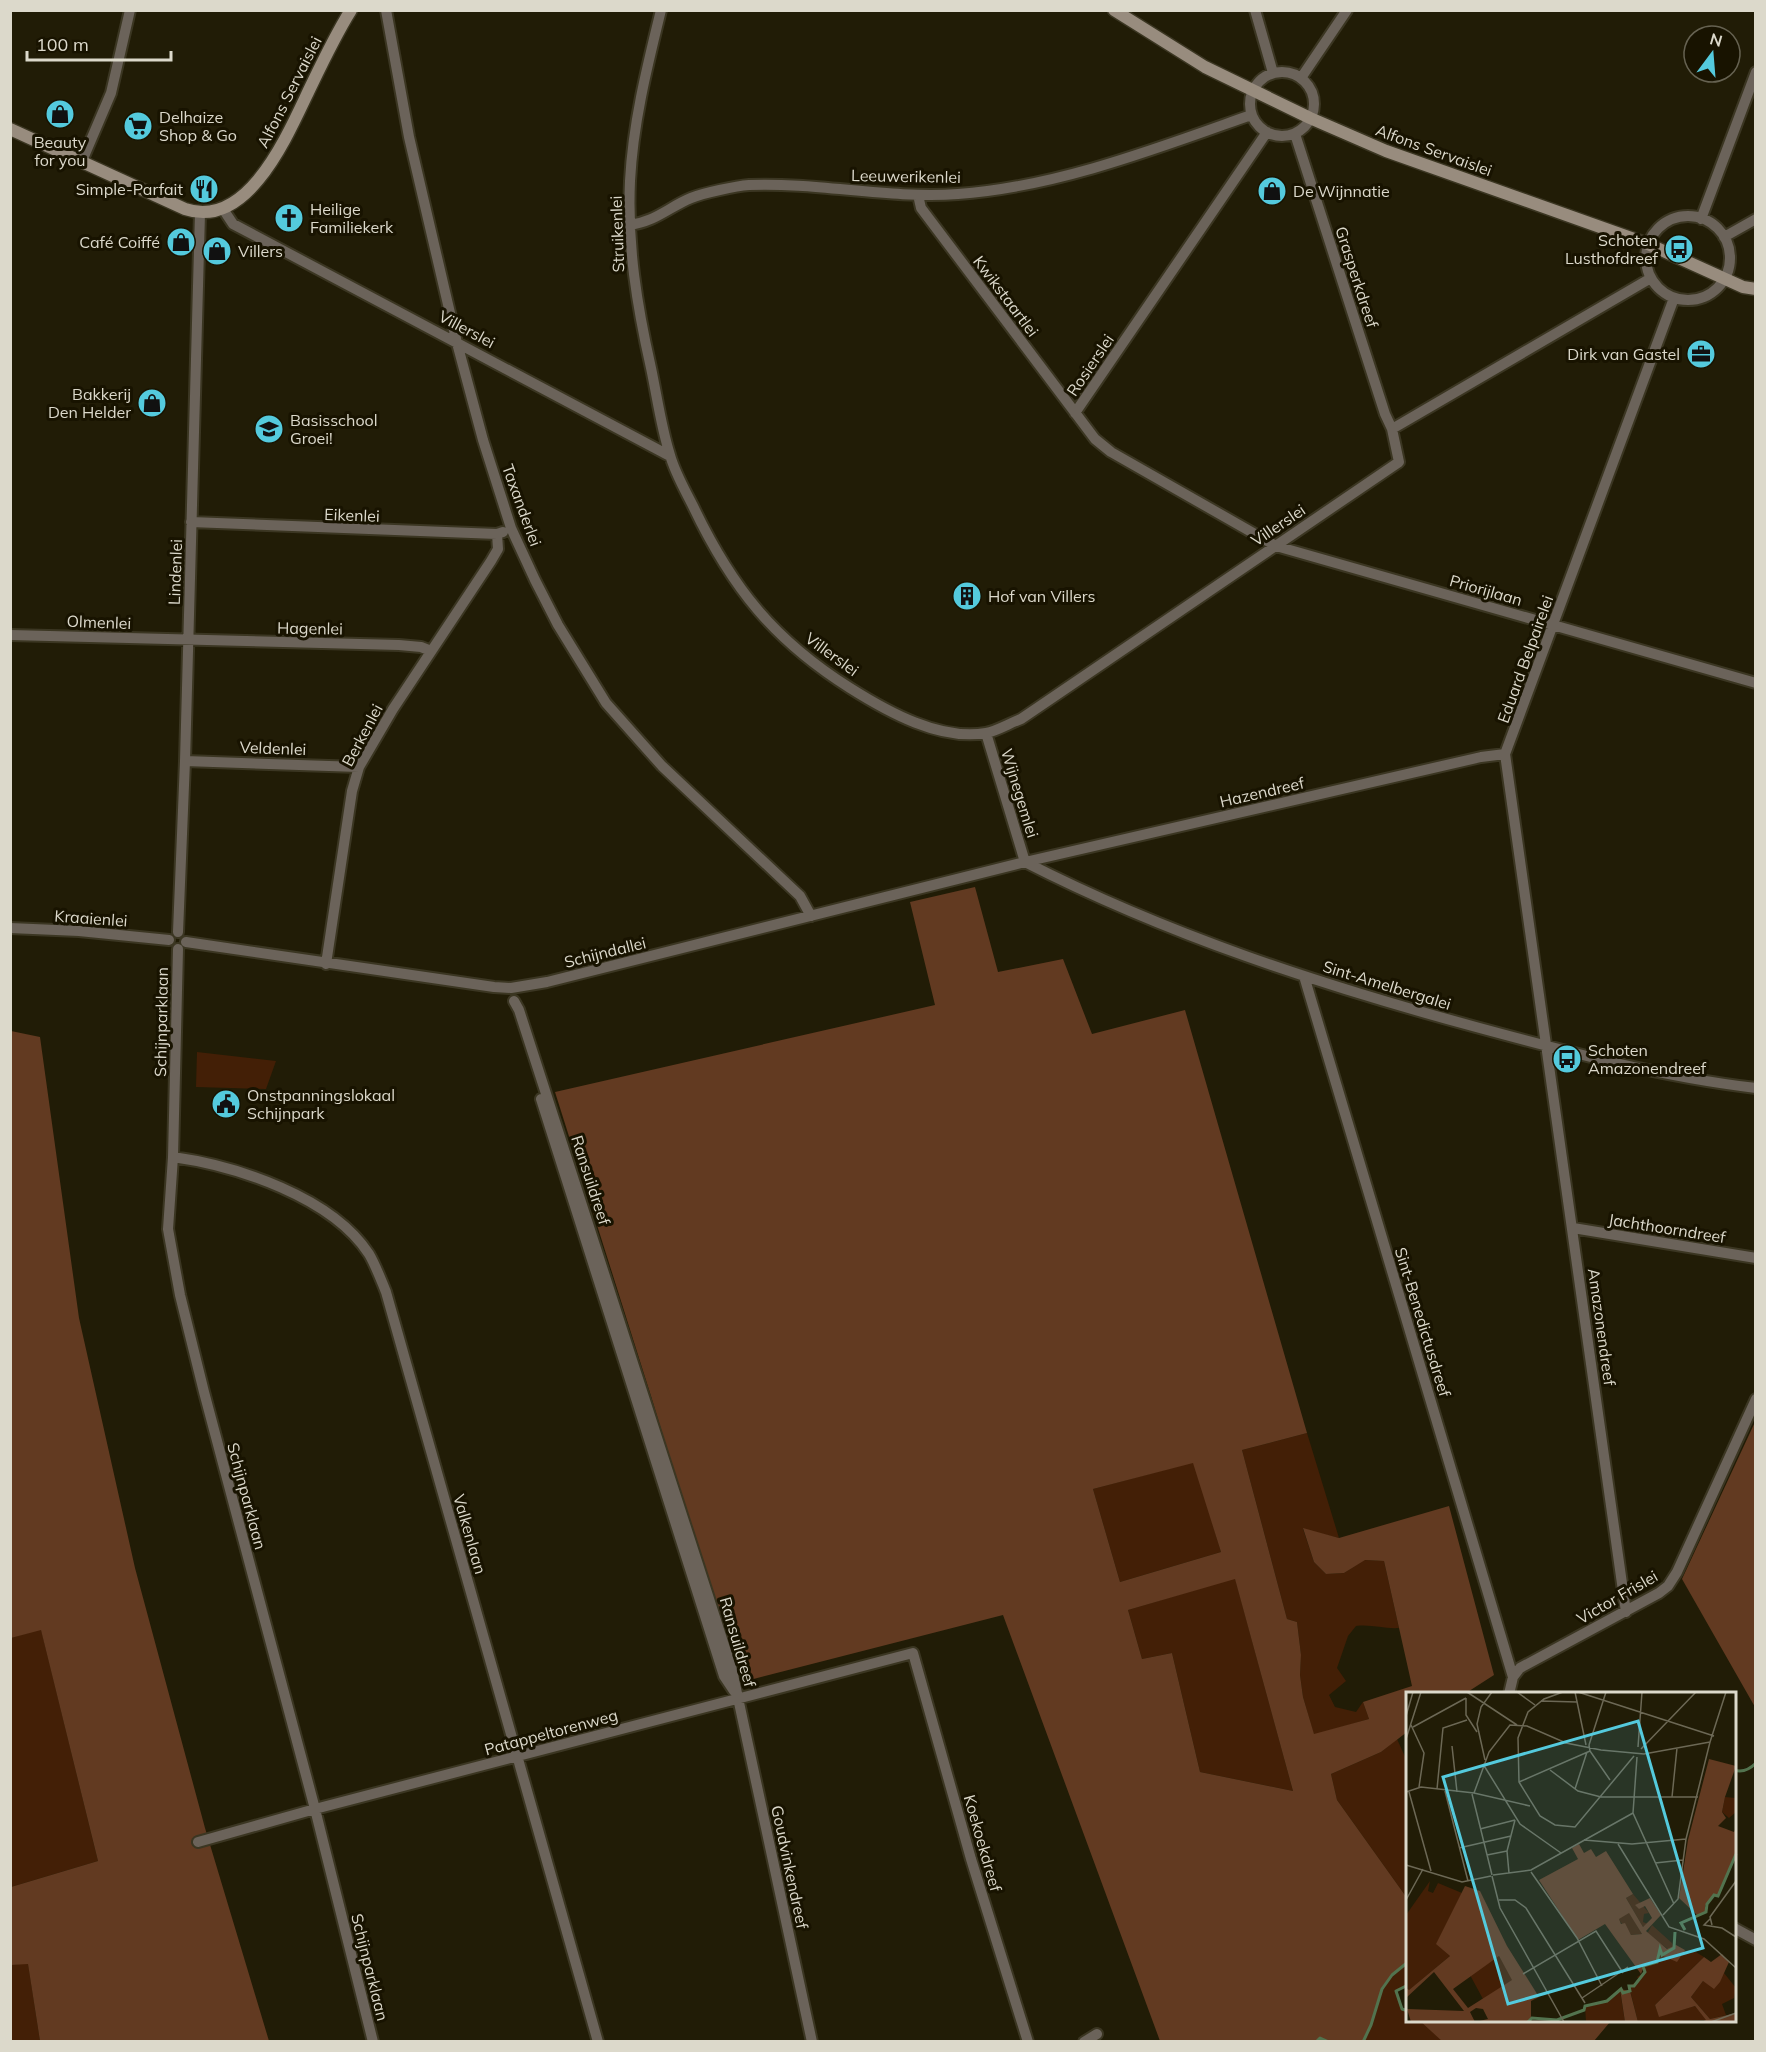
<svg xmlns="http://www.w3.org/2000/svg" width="1766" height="2052" font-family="Mulish,sans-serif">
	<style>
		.green { fill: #431f06 }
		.forest { fill: #623a21; fill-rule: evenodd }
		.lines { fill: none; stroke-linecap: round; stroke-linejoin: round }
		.stream { stroke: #52734e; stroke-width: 3 }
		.street-casing { stroke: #3b3622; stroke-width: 14 }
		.secondary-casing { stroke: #3b3622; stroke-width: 15 }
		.street { stroke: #6b635a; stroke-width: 10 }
		.secondary { stroke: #988c7e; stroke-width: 12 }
		.labels { text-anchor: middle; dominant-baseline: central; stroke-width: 6; stroke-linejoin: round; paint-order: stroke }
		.street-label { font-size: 16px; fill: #dcd9cb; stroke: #181300 }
		.poi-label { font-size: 16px; fill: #dcd9cb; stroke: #181300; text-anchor: start }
		.inset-river { fill: none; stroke: #52734e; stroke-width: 3 }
		.inset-road { fill: none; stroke: #6c6855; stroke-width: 1.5 }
		.view { fill: #54cadd; fill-opacity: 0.15; stroke: #54cadd; stroke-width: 3 }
		.inset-edge { fill: none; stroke: #dcd9cb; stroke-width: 3 }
	</style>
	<rect width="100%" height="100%" fill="#211c06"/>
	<path class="green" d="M197,1052L276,1061L266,1089L196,1087Z
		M1307,1433L1339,1538L1303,1529L1314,1562L1326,1574L1344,1573L1364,1560L1384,1561L1399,1628C1384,1629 1371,1624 1356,1626L1348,1636L1337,1668L1346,1681L1329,1695L1335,1707L1356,1712L1363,1702L1369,1719L1314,1735L1303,1697L1300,1675L1301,1655L1297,1622L1287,1619L1242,1450Z
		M1194,1462L1221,1552L1120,1582L1093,1489Z
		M1235,1578L1293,1791L1200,1772L1172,1653L1142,1659L1128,1610Z
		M41,1629L98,1861L11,1887V1638Z
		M1397,1739L1407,1761V1898L1337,1800L1331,1774L1381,1752Z
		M1407,1962V1985L1396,1991L1402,2009L1407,2011L1408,2020L1420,2021L1443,2041L1363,2042L1371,2025L1382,1989L1392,1975Z
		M28,1963L40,2041L11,2042V1965Z"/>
	<path class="forest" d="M975,887L998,972L1063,959L1092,1034L1185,1010L1307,1433L1242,1450L1287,1619L1297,1622L1301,1655L1300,1675L1303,1697L1314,1734L1369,1719L1363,1702L1412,1686L1384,1561L1365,1560L1344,1573L1326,1574L1314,1562L1303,1528L1339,1538L1449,1506L1494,1675L1466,1693L1408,1694L1407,1732L1381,1752L1331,1774L1337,1800L1407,1898V1962L1392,1975L1382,1989L1371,2025L1363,2041H1329L1320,2038L1316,2042L1160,2041L1003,1615L738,1683L651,1396L555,1092L935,1005L910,902ZM1193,1463L1221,1552L1120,1582L1093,1489ZM1235,1579L1293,1791L1200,1772L1172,1653L1142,1659L1128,1610Z
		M11,1031L40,1037L79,1318L135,1568L205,1828L269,2041H40L28,1964L11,1965V1887L98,1861L41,1630L11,1638Z
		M1755,1422L1756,1707H1755L1682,1579Z
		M1609,2021L1610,2022L1594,2041L1443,2042L1420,2021Z"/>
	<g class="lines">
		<path class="stream" d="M1734,1770C1743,1773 1750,1769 1756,1763
			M1408,1985L1396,1991L1402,2009L1408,2011
			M1316,2042L1320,2038L1329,2042
			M1363,2042L1371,2025L1382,1989L1392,1975L1408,1962"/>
		<g class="street-casing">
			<path id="street" d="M386,10L409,137L457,343L483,440L511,528L535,580L558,625L606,703L662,766L800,896L811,916
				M661,10C647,67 633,123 630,181C627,245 637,306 651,368C657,396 661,427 670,455C675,473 685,490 693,506C732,588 774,640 850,688C888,712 940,741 986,733C997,731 1010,723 1021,719L1399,462L1392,429L1651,278
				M1255,10L1273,73
				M1250 104a32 32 0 1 1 64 0a32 32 0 1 1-64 0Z
				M1301,78L1347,10
				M1295,134L1385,414L1392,429
				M82,161L111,93L130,10
				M918,195L921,208L1095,439L1111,452L1276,546L1756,683
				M223,209L233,224L670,456
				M1646 258a42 42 0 1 1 84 0a42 42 0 1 1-84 0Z
				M1701,219L1756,72
				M629,225C655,222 669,207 691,198C703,193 736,186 749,185C818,182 888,199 958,194C1057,187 1158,148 1251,115
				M1724,237L1756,219
				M1075,413L1267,132
				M191,522L497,534L503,532
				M10,635L399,645L421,647L431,651
				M986,733L1025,862
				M185,761L359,767
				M1025,862C1168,935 1321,985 1476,1027C1568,1052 1661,1077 1756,1088
				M10,928L79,931L169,940
				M178,932L185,761L200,213
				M186,942L494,987L511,988L547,982L1025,862L1481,757L1505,754
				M178,949L173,1157L168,1229L180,1295L204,1392L315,1809L373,2042
				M326,964L352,791L359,767L393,709L491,561L498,549L497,534
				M1304,976L1513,1677
				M514,1001L519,1010L732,1670L812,2042
				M541,1099L724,1676L734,1691
				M173,1157C237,1166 332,1197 369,1254C376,1266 381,1280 386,1292L598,2042
				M1573,1228L1756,1258
				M1626,1612L1505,754L1674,298
				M1509,1694L1513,1677L1520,1668L1659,1593L1668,1586L1677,1572L1756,1399
				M198,1842L315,1809L913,1653L971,1859L1028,2042
				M1734,1928L1756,1940
				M1084,2042L1097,2034"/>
		</g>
		<g class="secondary-casing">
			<path id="secondary" d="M1114,10L1205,67L1310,118L1386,151L1648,244L1743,287L1756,289
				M10,129L185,209C250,231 290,129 312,84C324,59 336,34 351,10"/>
		</g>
		<use href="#street" class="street"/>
		<use href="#secondary" class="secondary"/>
	</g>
	<defs>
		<g id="shop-disc" transform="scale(1.5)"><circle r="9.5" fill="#54cadd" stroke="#181300"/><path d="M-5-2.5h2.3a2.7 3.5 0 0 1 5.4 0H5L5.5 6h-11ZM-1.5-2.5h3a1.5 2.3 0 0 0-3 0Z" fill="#111"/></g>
		<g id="supermarket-disc" transform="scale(1.5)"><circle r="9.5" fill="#54cadd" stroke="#181300"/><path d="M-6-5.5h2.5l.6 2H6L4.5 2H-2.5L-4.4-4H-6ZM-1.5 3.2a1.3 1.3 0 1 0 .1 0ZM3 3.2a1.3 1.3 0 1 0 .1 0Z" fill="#111"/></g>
		<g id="restaurant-disc" transform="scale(1.5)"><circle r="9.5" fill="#54cadd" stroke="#181300"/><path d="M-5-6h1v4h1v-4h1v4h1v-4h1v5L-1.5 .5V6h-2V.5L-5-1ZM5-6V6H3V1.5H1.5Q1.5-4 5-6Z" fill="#111"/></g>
		<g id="church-disc" transform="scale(1.5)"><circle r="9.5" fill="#54cadd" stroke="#181300"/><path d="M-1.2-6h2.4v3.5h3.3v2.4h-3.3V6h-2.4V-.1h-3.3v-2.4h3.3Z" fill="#111"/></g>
		<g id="bus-disc" transform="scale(1.5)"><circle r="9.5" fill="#54cadd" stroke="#181300"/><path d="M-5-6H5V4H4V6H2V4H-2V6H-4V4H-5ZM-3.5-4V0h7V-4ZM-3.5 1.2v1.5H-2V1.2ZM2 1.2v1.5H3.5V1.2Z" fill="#111"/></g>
		<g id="office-disc" transform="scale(1.5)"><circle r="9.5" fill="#54cadd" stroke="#181300"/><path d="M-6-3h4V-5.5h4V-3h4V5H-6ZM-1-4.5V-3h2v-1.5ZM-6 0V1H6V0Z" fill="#111"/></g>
		<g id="school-disc" transform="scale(1.5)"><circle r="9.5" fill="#54cadd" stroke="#181300"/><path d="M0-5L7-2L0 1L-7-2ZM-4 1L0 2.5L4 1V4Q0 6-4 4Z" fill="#111"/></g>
		<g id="building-disc" transform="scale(1.5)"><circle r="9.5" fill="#54cadd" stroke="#181300"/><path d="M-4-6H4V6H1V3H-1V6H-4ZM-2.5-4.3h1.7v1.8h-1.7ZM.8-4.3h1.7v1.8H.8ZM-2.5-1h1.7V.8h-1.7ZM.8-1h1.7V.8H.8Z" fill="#111"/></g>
		<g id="civic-disc" transform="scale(1.5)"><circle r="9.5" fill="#54cadd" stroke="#181300"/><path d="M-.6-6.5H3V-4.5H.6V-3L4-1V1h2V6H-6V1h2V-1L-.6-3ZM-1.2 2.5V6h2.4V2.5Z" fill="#111"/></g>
	</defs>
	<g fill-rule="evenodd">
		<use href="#shop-disc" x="60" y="114"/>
		<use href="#supermarket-disc" x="138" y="126"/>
		<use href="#restaurant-disc" x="204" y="189"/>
		<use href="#shop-disc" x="1272" y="191"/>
		<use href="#church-disc" x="289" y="218"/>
		<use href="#shop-disc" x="181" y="242"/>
		<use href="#bus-disc" x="1679" y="249"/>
		<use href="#shop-disc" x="217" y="251"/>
		<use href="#office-disc" x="1701" y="354"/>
		<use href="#shop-disc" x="152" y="403"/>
		<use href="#school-disc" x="269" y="429"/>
		<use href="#building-disc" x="967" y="596"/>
		<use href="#bus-disc" x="1567" y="1059"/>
		<use href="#civic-disc" x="226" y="1104"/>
	</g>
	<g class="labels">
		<g class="street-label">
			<text transform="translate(289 92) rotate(-63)">Alfons Servaislei</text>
			<text transform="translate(1434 150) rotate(20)">Alfons Servaislei</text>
			<text transform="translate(906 176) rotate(1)">Leeuwerikenlei</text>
			<text transform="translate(617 234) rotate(-92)">Struikenlei</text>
			<text transform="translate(1357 277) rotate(72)">Grasperkdreef</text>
			<text transform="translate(1006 296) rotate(53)">Kwikstaartlei</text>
			<text transform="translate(467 329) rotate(28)">Villerslei</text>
			<text transform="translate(1090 365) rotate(-56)">Rosierslei</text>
			<text transform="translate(522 505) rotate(70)">Taxanderlei</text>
			<text transform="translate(352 515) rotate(2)">Eikenlei</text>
			<text transform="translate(1278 525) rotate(-34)">Villerslei</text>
			<text transform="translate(175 572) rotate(-88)">Lindenlei</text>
			<text transform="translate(1486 590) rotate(16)">Priorijlaan</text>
			<text transform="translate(99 622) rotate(2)">Olmenlei</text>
			<text transform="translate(310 628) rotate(1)">Hagenlei</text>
			<text transform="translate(832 654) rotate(36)">Villerslei</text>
			<text transform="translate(1525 659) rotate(-70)">Eduard Belpairelei</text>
			<text transform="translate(362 735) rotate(-62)">Berkenlei</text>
			<text transform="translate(273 748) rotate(2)">Veldenlei</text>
			<text transform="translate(1262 792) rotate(-13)">Hazendreef</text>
			<text transform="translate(1020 793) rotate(73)">Wijnegemlei</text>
			<text transform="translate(91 918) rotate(4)">Kraaienlei</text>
			<text transform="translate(605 952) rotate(-14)">Schijndallei</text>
			<text transform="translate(1387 985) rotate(17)">Sint-Amelbergalei</text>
			<text transform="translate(161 1022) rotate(-89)">Schijnparklaan</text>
			<text transform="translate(591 1180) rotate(72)">Ransuildreef</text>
			<text transform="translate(1667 1228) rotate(9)">Jachthoorndreef</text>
			<text transform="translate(1423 1322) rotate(73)">Sint-Benedictusdreef</text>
			<text transform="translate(1602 1327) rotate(82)">Amazonendreef</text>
			<text transform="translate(247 1496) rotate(75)">Schijnparklaan</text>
			<text transform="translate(470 1534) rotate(74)">Valkenlaan</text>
			<text transform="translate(1617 1597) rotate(-30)">Victor Frislei</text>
			<text transform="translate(738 1642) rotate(74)">Ransuildreef</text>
			<text transform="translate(551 1732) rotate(-15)">Patappeltorenweg</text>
			<text transform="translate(983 1843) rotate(74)">Koekoekdreef</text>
			<text transform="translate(790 1867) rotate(78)">Goudvinkendreef</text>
			<text transform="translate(370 1967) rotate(76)">Schijnparklaan</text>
		</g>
		<g class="poi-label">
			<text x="159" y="117">Delhaize<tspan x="159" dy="18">Shop &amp; Go</tspan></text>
			<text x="60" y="142" text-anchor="middle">Beauty<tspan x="60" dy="18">for you</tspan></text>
			<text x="183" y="189" text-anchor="end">Simple-Parfait</text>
			<text x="1293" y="191">De Wijnnatie</text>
			<text x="310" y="209">Heilige<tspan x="310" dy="18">Familiekerk</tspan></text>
			<text x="1658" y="240" text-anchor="end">Schoten<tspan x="1658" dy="18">Lusthofdreef</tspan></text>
			<text x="160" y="242" text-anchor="end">Café Coiffé</text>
			<text x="238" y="251">Villers</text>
			<text x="1680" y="354" text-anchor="end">Dirk van Gastel</text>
			<text x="131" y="394" text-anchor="end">Bakkerij<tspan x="131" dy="18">Den Helder</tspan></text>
			<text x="290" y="420">Basisschool<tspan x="290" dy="18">Groei!</tspan></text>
			<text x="988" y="596">Hof van Villers</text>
			<text x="1588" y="1050">Schoten<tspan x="1588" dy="18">Amazonendreef</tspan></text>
			<text x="247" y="1095">Onstpanningslokaal<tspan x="247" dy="18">Schijnpark</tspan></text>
		</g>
	</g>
	<g transform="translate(1406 1692)">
		<rect width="330" height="330" fill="#211c06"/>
		<path d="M319,105L330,106V120L323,126L316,120ZM24,189L22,199L27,201L32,191L56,201L31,252L44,264L2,299L0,223ZM227,202L243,221L238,222L237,230L242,232L237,235L220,206ZM223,220L236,242L225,243L212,227ZM246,233L266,251L268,256L262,257L241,242ZM254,257L276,263L278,258L283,262L288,259L298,265L249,313L253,324L289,314L301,328L232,330L223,294L234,288L231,285L237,281V274L251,270ZM93,264L107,288L77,307L64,283ZM318,281L330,296L328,306L316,312L320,323L304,327L285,305L297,289L311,292ZM214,299L219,330H180L179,314L199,310Z" fill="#431f06"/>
		<path d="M303,67L330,74L319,105L316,120L320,126L312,134L328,140L330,136V165L312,204L308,203L299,214L300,220L291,223L273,206L282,148ZM173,152L178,161L185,157L190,165L200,159L227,202L220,206L237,235L246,226L239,214L233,217L229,213L244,206L255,223L240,239L261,257L270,253L279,258L271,270L255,263L254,257L251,270L238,274L235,282L199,232L172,248L133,188L172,167L166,156ZM223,221L236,242L225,243L219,231L215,232L213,227ZM59,194L74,199L101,254L133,305L125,309V330H69L82,327L77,317L70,316L64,320L69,330H5L1,317L58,319L28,280L0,306V296L3,298L44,264L30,252ZM93,264L106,288L62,316L47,297ZM316,262L323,270L314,290L308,297L297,289L285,305L304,327L330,321V330H295L300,328L289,314L253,325L249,313L298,265L305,270ZM214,297L224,299L232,330H219Z" fill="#623a21" fill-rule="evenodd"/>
		<path class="inset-river" d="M279,238L275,231L300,220L301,212L308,203L312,204L330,162M122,330L126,326L151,328L178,318L179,314L201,309L215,297L217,301L224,299L223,294H228L239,280L237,274L251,270L254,257L256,263L268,256L269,240"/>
		<path class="inset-road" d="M61,0L111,33M111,0L129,13M157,0L138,7L122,20L112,46L113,90L134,124L149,133L169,135L228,64M169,0L180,53M172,0L308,44M60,6V23L71,40M135,9L171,10M0,24L7,0M5,33L18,61L13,95M7,35L60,6M0,47L15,0M304,50L320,0M183,53L200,0M46,54L51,100M232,55L236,0M235,57L290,0M184,59L204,88M231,65L227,121L268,212M79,68L71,32L75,15L86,0M77,72L114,132L155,161M144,78L172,99L195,105H292M113,90L184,59L183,53M31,97L37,36L61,28M169,97L181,60M39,99L62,189M0,100L15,95L68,101L124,114M3,100L25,179M68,101L83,60L104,33L121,34L160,51L195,58L238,62L304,50M66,102L86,183M266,105L271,56M74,137L109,128M178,148L226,152L280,147M212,152L263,235L298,247L330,276M53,156L105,144M81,163L101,159M249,171L277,168M0,173L56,190L85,184M125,180L171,246L196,294M103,181L101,159L109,128M87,183L125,178L227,121M86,184L94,216L158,330M0,208L17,177M93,208H109L120,216L179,311M257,223L272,207L280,147L304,50M304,227L298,233L316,236L330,245M306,233L304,225L330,189M117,282L190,239L217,281M176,306L222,275M305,330L330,321"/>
		<path class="view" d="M232,29L297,256L102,312L37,85Z"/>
		<rect width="330" height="330" class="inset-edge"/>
	</g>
	<rect width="1766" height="2052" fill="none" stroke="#dcd9cb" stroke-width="24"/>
	<g transform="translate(1712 54) rotate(16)"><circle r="28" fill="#181300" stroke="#666251" stroke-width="1.5"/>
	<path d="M0-4.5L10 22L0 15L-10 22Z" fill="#54cadd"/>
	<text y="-9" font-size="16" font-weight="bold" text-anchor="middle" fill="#dcd9cb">N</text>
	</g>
	<path d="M27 51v9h144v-9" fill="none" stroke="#dcd9cb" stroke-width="3"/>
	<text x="36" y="51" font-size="18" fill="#dcd9cb" stroke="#181300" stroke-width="4.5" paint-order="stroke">100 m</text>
</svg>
